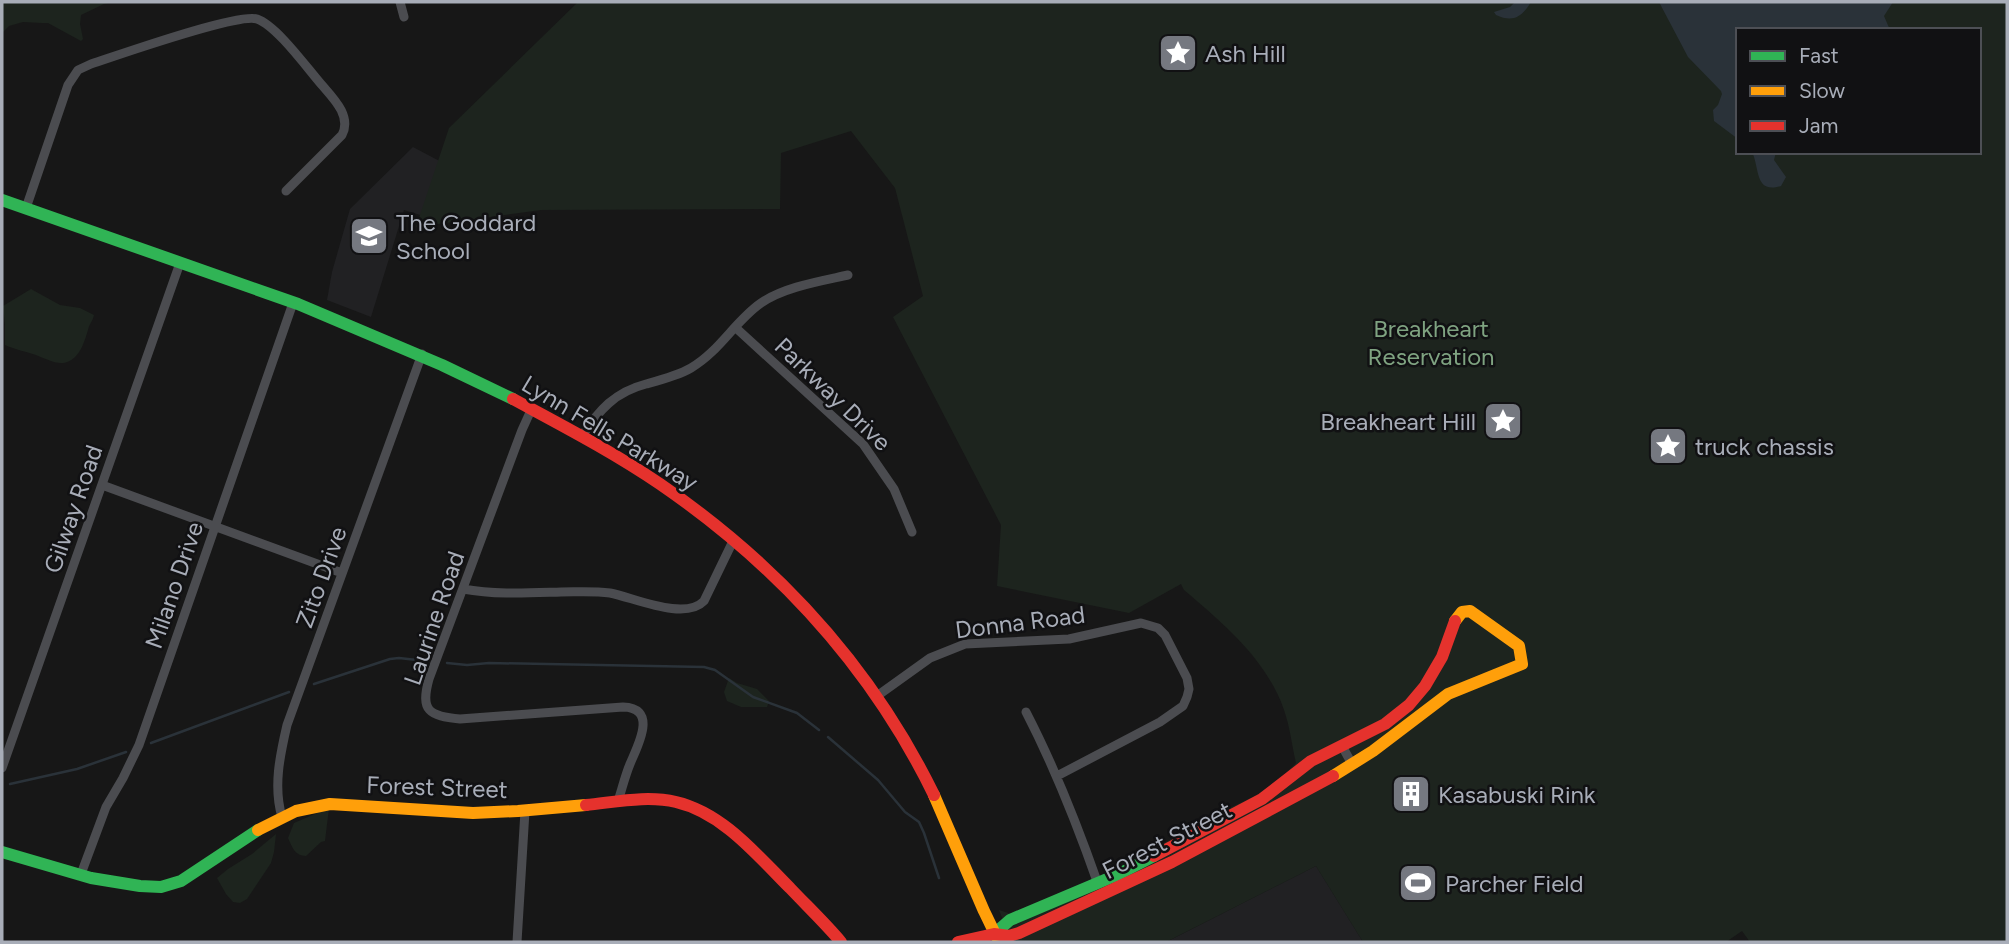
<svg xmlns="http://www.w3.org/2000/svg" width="2009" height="944" font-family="Figtree,sans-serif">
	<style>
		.built { fill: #212123 }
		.green { fill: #1d241e; fill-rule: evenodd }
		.water { fill: #2a3239 }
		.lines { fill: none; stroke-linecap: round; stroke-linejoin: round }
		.stream { stroke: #2a3239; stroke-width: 2.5 }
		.street { stroke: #4b4c50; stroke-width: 9 }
		.fast { stroke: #30b455; stroke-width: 12 }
		.slow { stroke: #ff9f0a; stroke-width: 12 }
		.jam { stroke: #e5322d; stroke-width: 12 }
		.labels { text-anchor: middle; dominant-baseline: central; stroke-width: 5; stroke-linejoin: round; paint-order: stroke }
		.poi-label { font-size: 24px; fill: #a8adb8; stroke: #111113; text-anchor: start }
		.park-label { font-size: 24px; fill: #7fa381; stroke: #111113 }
		.street-label { font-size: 24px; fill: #a8adb8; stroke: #111113 }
	</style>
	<rect width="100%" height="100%" fill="#171717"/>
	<path class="built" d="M413,147L464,174L440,221L404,210L371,317L327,300L332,272L350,209Z
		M1316,866L1363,942H1166L1184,933Z"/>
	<path class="green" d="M2,2H113L104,4L81,15L80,24L83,39L81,41L48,23H42L23,22L9,26L2,33Z
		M578,2H2007V942H1750L1742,931L1726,942H1363L1316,866L1166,942H1012L999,910L1011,914L1116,869L1221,812L1257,795L1285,774L1296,763C1292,746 1290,727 1284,710C1267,660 1223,623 1184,590L1181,584L1129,613L997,586L1001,525L893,317L923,296L895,188L851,131L781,153L780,209L541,210L416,227L449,128ZM1738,30H1979V152H1738Z
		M31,289L60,305L80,308L94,315C93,321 89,324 88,330C84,343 79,361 63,363C55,364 44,358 36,355C25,351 16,350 5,345V325L3,306Z
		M729,678L737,683L757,689L769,701L767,707H741L727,701L724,692Z
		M329,808L325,841L321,842L306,856C295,856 292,847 288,838L294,823Z
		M276,834L274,852L271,863L247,899L240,903L233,902L226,894L217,878L228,869L252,854Z"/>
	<path class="water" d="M1515,2H1531C1522,17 1513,23 1496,15L1494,12L1510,7Z
		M1659,2H1893L1884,16L1890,30H1738V139L1714,121L1713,110L1718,105L1722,94L1721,91L1688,57Z
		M1752,152H1776L1774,160L1786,177L1781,186C1754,194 1760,168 1752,152Z"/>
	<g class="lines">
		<path class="stream" d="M447,663L467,665L489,663L704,667L715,670L753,697L797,713L819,730
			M314,684L390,659L399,658L426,661
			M828,737L878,780L905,812L919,822L924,833L939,878
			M151,743L289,692
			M10,784L77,769L126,752"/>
		<path class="street" d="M400,2L404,17
			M26,208L68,85L78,70L91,64C119,55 237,13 257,19C277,26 307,68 321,84C333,98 352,116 342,135L286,191
			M736,328L863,444L894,489L912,532
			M532,408L522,430L429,679C420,711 429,716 460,719L623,707C659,708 637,747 630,764C625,776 622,789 618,801
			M582,436C599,410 615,392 646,384C661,380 677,376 691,368C720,351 735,321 761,303C784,287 821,281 848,275
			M102,485L342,573
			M463,589C496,595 528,593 561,592C578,592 594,591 610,593C635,598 685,621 704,601L734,539
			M877,696L930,658L965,644L1069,639L1141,623L1158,628L1165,635L1187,678L1189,689L1187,697L1183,706L1160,722L1057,776
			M1026,712C1055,768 1077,824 1098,884
			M1342,746L1352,764
			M2,768L180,263
			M282,817C273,787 280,755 287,725L422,354
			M81,874L106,807L123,778L139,745L293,303
			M517,942L525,811"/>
		<path class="fast" d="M2,200L298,304L442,365L513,399
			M2,852L91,878L140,886L161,887L181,881L258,830
			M994,934L1010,920L1119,874L1154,856"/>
		<path class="slow" d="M1333,776L1373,751L1448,694L1522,664L1519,646L1470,611L1462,612L1455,621
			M934,795L984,911L999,942
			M258,830L296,811L330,804L473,813L518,811L586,805"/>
		<path class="jam" d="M513,399C563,426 613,452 660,484C778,565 871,666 934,795
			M586,805C616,802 647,795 676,802C723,813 757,855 790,888C807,906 825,923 841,942
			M1154,856L1262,799L1311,761L1385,724L1409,705L1425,686L1442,657L1455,621
			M958,942L994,934L1009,936L1019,933L1172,862L1333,776"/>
	</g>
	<defs>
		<g id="sight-square" transform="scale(2.0125)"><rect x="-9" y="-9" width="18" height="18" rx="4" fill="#757880" stroke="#111113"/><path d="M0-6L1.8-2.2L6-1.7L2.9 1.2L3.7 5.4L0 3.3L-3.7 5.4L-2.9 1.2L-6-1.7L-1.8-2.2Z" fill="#fff"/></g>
		<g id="school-square" transform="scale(2.0125)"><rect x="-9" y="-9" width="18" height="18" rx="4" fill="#757880" stroke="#111113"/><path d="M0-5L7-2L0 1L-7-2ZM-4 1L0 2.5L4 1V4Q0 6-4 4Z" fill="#fff"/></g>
		<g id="building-square" transform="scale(2.0125)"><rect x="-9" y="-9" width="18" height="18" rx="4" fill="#757880" stroke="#111113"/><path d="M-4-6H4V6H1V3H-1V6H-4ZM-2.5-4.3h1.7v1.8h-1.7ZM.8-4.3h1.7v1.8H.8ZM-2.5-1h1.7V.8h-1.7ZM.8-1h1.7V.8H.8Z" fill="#fff"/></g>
		<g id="stadium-square" transform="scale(2.0125)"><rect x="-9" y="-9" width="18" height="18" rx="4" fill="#757880" stroke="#111113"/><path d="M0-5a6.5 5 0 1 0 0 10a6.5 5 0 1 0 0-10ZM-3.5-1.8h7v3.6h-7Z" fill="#fff"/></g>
	</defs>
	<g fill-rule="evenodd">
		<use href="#sight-square" x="1178" y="53"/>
		<use href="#school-square" x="369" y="236"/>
		<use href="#sight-square" x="1503" y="421"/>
		<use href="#sight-square" x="1668" y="446"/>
		<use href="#building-square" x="1411" y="794"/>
		<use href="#stadium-square" x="1418" y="883"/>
	</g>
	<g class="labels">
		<g class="poi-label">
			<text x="1205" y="53">Ash Hill</text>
			<text x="396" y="222">The Goddard<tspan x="396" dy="28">School</tspan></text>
			<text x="1476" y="421" text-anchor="end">Breakheart Hill</text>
			<text x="1695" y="446">truck chassis</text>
			<text x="1438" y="794">Kasabuski Rink</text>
			<text x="1445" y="883">Parcher Field</text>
		</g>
		<g class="park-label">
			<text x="1431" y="328">Breakheart<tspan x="1431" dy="28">Reservation</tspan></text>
		</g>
		<g class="street-label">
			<text transform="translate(833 394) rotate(44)">Parkway Drive</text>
			<text transform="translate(610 433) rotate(31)">Lynn Fells Parkway</text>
			<text transform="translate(73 509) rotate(-71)">Gilway Road</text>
			<text transform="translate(321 577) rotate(-70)">Zito Drive</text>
			<text transform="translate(174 585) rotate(-71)">Milano Drive</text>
			<text transform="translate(434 618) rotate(-71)">Laurine Road</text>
			<text transform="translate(1020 622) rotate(-7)">Donna Road</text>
			<text transform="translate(437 787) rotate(2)">Forest Street</text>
			<text transform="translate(1167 840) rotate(-27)">Forest Street</text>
		</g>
	</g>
	<rect width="2009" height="944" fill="none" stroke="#a8adb8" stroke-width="7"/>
	<rect x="1736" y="28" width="245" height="126" fill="#111113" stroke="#4d4f55" stroke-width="2"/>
	<rect x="1750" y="51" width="35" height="10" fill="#30b455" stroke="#4d4f55" stroke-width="2"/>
	<text x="1799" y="63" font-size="21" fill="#a8adb8">Fast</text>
	<rect x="1750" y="86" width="35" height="10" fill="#ff9f0a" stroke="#4d4f55" stroke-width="2"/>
	<text x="1799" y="98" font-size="21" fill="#a8adb8">Slow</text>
	<rect x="1750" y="121" width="35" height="10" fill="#e5322d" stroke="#4d4f55" stroke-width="2"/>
	<text x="1799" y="133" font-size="21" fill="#a8adb8">Jam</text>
</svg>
